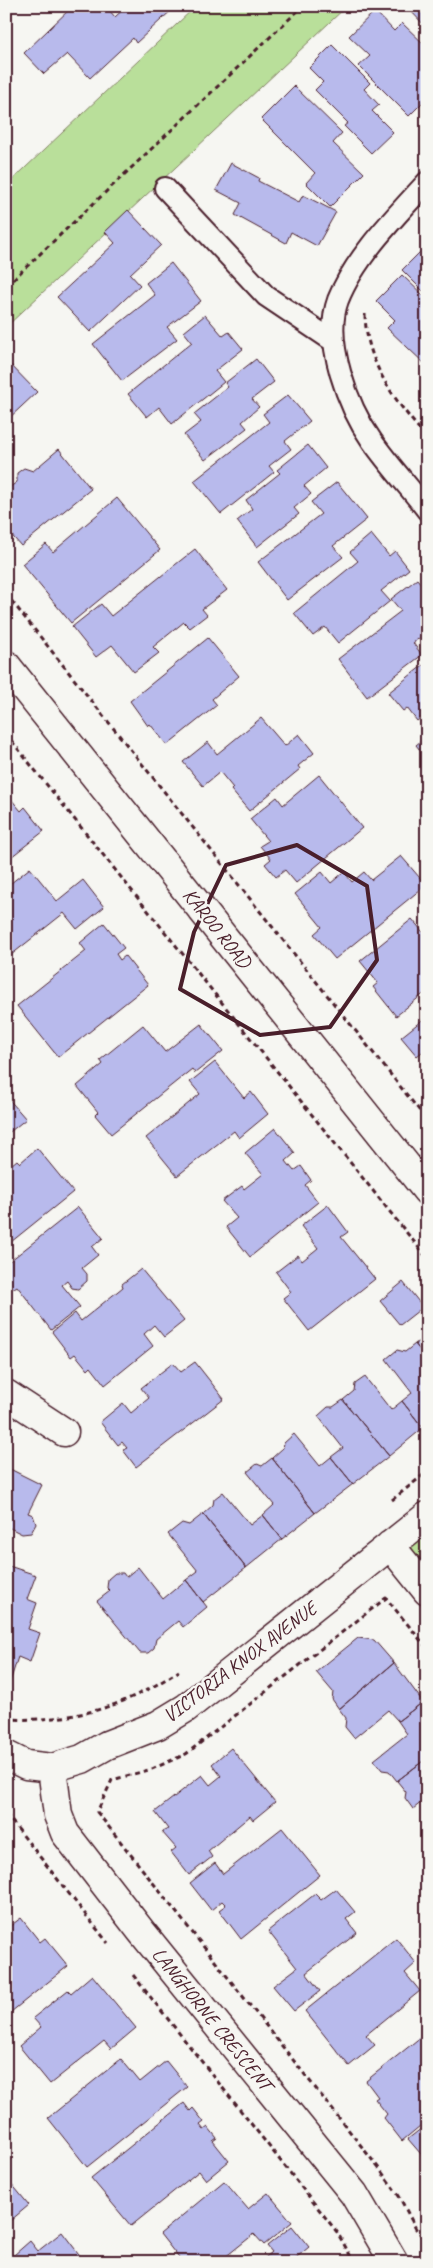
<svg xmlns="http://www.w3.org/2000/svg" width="433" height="2268" font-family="Caveat,sans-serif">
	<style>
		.green { fill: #b9df9a; stroke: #827f62 }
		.building { fill: #b8baec; stroke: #4a1f2b }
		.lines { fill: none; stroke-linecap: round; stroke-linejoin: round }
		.service-casing { stroke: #4a1f2b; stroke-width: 24 }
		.minor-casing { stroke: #4a1f2b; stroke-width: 31 }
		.path { stroke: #4a1f2b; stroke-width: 3; stroke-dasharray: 5 4; stroke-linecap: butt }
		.service { stroke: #f6f6f2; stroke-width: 20 }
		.minor { stroke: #f6f6f2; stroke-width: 28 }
		.marked { fill: none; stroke: #4a1f2b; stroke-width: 4; stroke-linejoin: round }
		.labels { text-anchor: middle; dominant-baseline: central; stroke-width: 5; stroke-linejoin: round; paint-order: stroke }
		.street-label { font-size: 20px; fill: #4a1f2b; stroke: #f6f6f2 }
	</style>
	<rect width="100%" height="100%" fill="#f6f6f2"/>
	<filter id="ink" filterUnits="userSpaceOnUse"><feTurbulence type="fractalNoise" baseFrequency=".02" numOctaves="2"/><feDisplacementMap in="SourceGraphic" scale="10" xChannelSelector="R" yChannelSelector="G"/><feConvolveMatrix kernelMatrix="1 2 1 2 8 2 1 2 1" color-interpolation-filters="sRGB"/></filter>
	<g filter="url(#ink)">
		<path class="green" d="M196,6H347L6,327V186Z
			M427,1516V1591L390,1545Z"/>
		<path class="building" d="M73,6H113L109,10L115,17L127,6L175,7L136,43L133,38L90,78L67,54L44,74L24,53Z
			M406,6H427V28Z
			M375,11L394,31L402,23L427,47V98L409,116L359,66L370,56L349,36Z
			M332,45L370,83L364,89L379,105L372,111L393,132L371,153L344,126L348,123L315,90L323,82L309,68Z
			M294,86L342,133L333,143L364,173L330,207L306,183L315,173L261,119Z
			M231,163L259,178L258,181L299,202L303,195L336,212L317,246L291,232L286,243L235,215L241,203L216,190Z
			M128,210L161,245L130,274L140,285L90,332L57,297L115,243L105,232Z
			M427,245V293L426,294L402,270Z
			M171,263L201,301L167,327L177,339L122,381L93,344L155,295L146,283Z
			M402,275L427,299L422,304L427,308V366L387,328L395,320L376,301Z
			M205,315L223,336L229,332L243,349L215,371L224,382L172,424L159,407L147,417L128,394L192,342L184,332Z
			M256,359L274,382L252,399L259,407L242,422L247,428L205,460L184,435L201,422L194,414L228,387L225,383Z
			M6,360L37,392L6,421Z
			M288,395L310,421L285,441L291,449L269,466L274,472L221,514L194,481L269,422L263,414Z
			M308,445L326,468L304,486L311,494L294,508L299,514L257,547L237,521L252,509L246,500L280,473L277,470Z
			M59,449L91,489L21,546L8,531H6V490L17,482V473L24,468L33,471Z
			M337,482L367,519L333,546L343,557L287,600L258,562L321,514L311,502Z
			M117,498L160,550L71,623L22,564L46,544L53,552Z
			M371,534L389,556L395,551L409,569L381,591L390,601L338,643L325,627L313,636L294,613L358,561L350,552Z
			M195,549L227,590L202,609L207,615L190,628L184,622L153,647L159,653L134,672L112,645L96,657L72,627L101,604L111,616Z
			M417,579L427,591V632L413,643L422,655L367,697L338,659L401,611L391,599Z
			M208,638L239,676L212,699L217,705L167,745L150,724L148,726L130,701Z
			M427,662V713L417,721L407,708L403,711L388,693Z
			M261,718L285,746L299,734L314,753L298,766L300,769L249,811L231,790L233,788L220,772L203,786L183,762L208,742L217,754Z
			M427,736V759L416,745Z
			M319,775L362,828L296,883L285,870L276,877L265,864L271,859L260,846L268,841L250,819L277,797L283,805Z
			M6,793L21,811L25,807L44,831L6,861Z
			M401,856L426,885L335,959L314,934L322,927L295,894L322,872L331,883L344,872L352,882L364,872L371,880Z
			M30,868L57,901L83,880L104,907L77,929L64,913L6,959V887Z
			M412,919L427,937V991L396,1016L373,987L378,983L360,961Z
			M104,923L124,948L116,954L120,960L125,956L148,985L58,1057L17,1006L86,951L80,943Z
			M426,1017L427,1048L417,1056L401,1037Z
			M201,1024L223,1051L195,1073L192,1069L111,1134L95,1115L98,1112L77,1086L103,1064L100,1060L143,1025L165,1052Z
			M215,1062L244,1098L251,1092L268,1114L239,1138L234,1131L177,1176L146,1138L200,1094L190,1082Z
			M6,1096L26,1119L6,1135Z
			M275,1128L295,1153L286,1161L294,1171L301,1166L311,1180L305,1185L318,1202L250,1257L226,1227L237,1218L222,1201L242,1186L244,1189L263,1174L245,1153Z
			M37,1148L73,1192L6,1246V1184L9,1182L6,1179V1169L17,1160L20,1163Z
			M328,1205L348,1232L341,1237L375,1279L309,1331L283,1298L291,1292L276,1272L298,1255L302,1261L318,1248L301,1226Z
			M78,1207L103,1238L92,1247L98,1255L82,1268L87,1274V1281L78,1289L72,1288L67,1281L62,1285L80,1307L51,1330L17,1286L14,1288L6,1287V1264Z
			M141,1269L184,1321L164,1337L154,1325L144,1334L153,1346L105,1385L91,1367L88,1370L75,1354L71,1357L52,1332L75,1313L81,1321L123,1287L122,1284Z
			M403,1282L423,1307L400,1325L380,1301Z
			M427,1335V1359L415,1344Z
			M415,1344L427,1359V1425L423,1428L402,1401L412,1393L386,1359L397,1350L405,1352Z
			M195,1362L224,1399L136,1467L123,1450L127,1448L122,1442L118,1445L100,1422L123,1403L131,1413L149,1398L141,1388L173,1363L181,1372Z
			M365,1377L391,1410L402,1401L423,1428L389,1456L343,1400L354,1391L355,1384Z
			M343,1400L389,1456L353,1484L331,1457L343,1448L318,1416L328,1407H333Z
			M294,1434L320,1466L331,1457L353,1484L315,1513L272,1458L283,1448L284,1443Z
			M272,1458L315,1513L282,1539L263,1515L274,1505L247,1472L257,1464L262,1466Z
			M6,1467L42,1485L28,1513L33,1515L36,1524L31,1533L22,1534L6,1526Z
			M223,1492L250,1525L263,1515L282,1539L246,1568L203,1514L213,1505L214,1499Z
			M203,1514L246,1568L203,1602L186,1580L198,1571L168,1534L182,1523L189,1525Z
			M6,1565L36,1575L27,1599L37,1603L28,1629L40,1633L30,1662L18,1657L8,1688Z
			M138,1567L163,1599L186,1580L207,1607L183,1627L178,1621L156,1639L154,1648L148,1653H140L97,1601L110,1591L107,1588L108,1579L115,1573H123L126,1577Z
			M358,1638L374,1640L394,1663L339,1709L332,1699L333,1692L316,1672Z
			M394,1663L423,1702L398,1721L388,1710L354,1738L345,1727L346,1718L339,1709Z
			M423,1702L427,1706V1758L397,1781L389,1771L382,1770L374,1760L407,1734L398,1721Z
			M231,1748L275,1802L253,1820L250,1816L208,1851L212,1857L189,1875L171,1852L176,1848L162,1832L168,1829L155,1812L202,1775L210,1785L221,1776L212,1764Z
			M427,1758V1798L413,1809L405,1798L406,1792L397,1781Z
			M282,1828L320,1875L241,1939L219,1910L226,1905L222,1901L211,1910L190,1883L215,1863L223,1874Z
			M336,1889L355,1912L346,1919L357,1933L306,1973L320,1991L294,2011L273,1986L297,1968L268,1931L315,1894L321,1900Z
			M21,1918L40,1942L45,1938L68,1966L6,2016V1929Z
			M396,1938L416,1963L405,1973L420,1991L366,2035L375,2045L349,2066L305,2011Z
			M92,1975L136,2028L111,2049L104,2041L50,2084L19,2046L41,2027L33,2018L68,1990L71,1993Z
			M427,2032V2108L420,2113L426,2121L402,2141L384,2118L387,2114L375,2099L378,2097L366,2081Z
			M121,2059L140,2082L166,2061L187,2087L87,2167L48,2118Z
			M184,2103L190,2111L193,2108L204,2122L200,2125L204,2130L208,2127L217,2138L213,2141L229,2161L206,2180L199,2171L131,2226L91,2178Z
			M427,2124V2161L408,2139Z
			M6,2177L29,2205L10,2221L6,2217Z
			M224,2181L248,2209L268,2193L292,2222L264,2245L254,2234L219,2262H182L160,2234Z
			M292,2226L309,2247L291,2262H260L272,2252L267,2246Z
			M62,2232L85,2262H6L30,2241L38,2251Z"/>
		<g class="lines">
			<g class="service-casing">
				<path id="service" d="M427,182C396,216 355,257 338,300C323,341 348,407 372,441C389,465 409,487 427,510
					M165,188L266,296L333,341"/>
			</g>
			<g class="minor-casing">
				<path id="minor" d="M6,665L427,1191
					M6,1394L64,1432
					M390,1545L427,1591
					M6,1755L26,1765L52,1768L82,1759L107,1745L158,1725L186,1708L427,1516
					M52,1768L58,1815L65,1833L141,1931L354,2194L394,2262"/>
			</g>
			<path class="path" d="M6,286L303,6
				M365,314C366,364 396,402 427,438
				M6,594L427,1120
				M6,734L427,1258
				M392,1500L427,1472
				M427,1648L386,1598L186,1754L152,1769L112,1780L97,1812L381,2171L399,2196L416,2229L427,2242
				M6,1719C75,1722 122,1708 179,1671
				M6,1814L108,1943
				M133,1975L337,2232L354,2262"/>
			<use href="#service" class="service"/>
			<use href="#minor" class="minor"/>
		</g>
	</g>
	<path class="marked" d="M297,845L367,886L377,960L330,1027L260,1035L180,989L194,932L226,865Z"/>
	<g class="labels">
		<g class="street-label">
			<text transform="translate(217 928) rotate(51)">KAROO ROAD</text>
			<text transform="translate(240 1662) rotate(-37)">VICTORIA KNOX AVENUE</text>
			<text transform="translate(212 2019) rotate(51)">LANGHORNE CRESCENT</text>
		</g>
	</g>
	<rect width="433" height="2268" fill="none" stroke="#f6f6f2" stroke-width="25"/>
	<rect x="12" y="12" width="408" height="2243" fill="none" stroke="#4a1f2b" stroke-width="2" filter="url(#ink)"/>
</svg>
